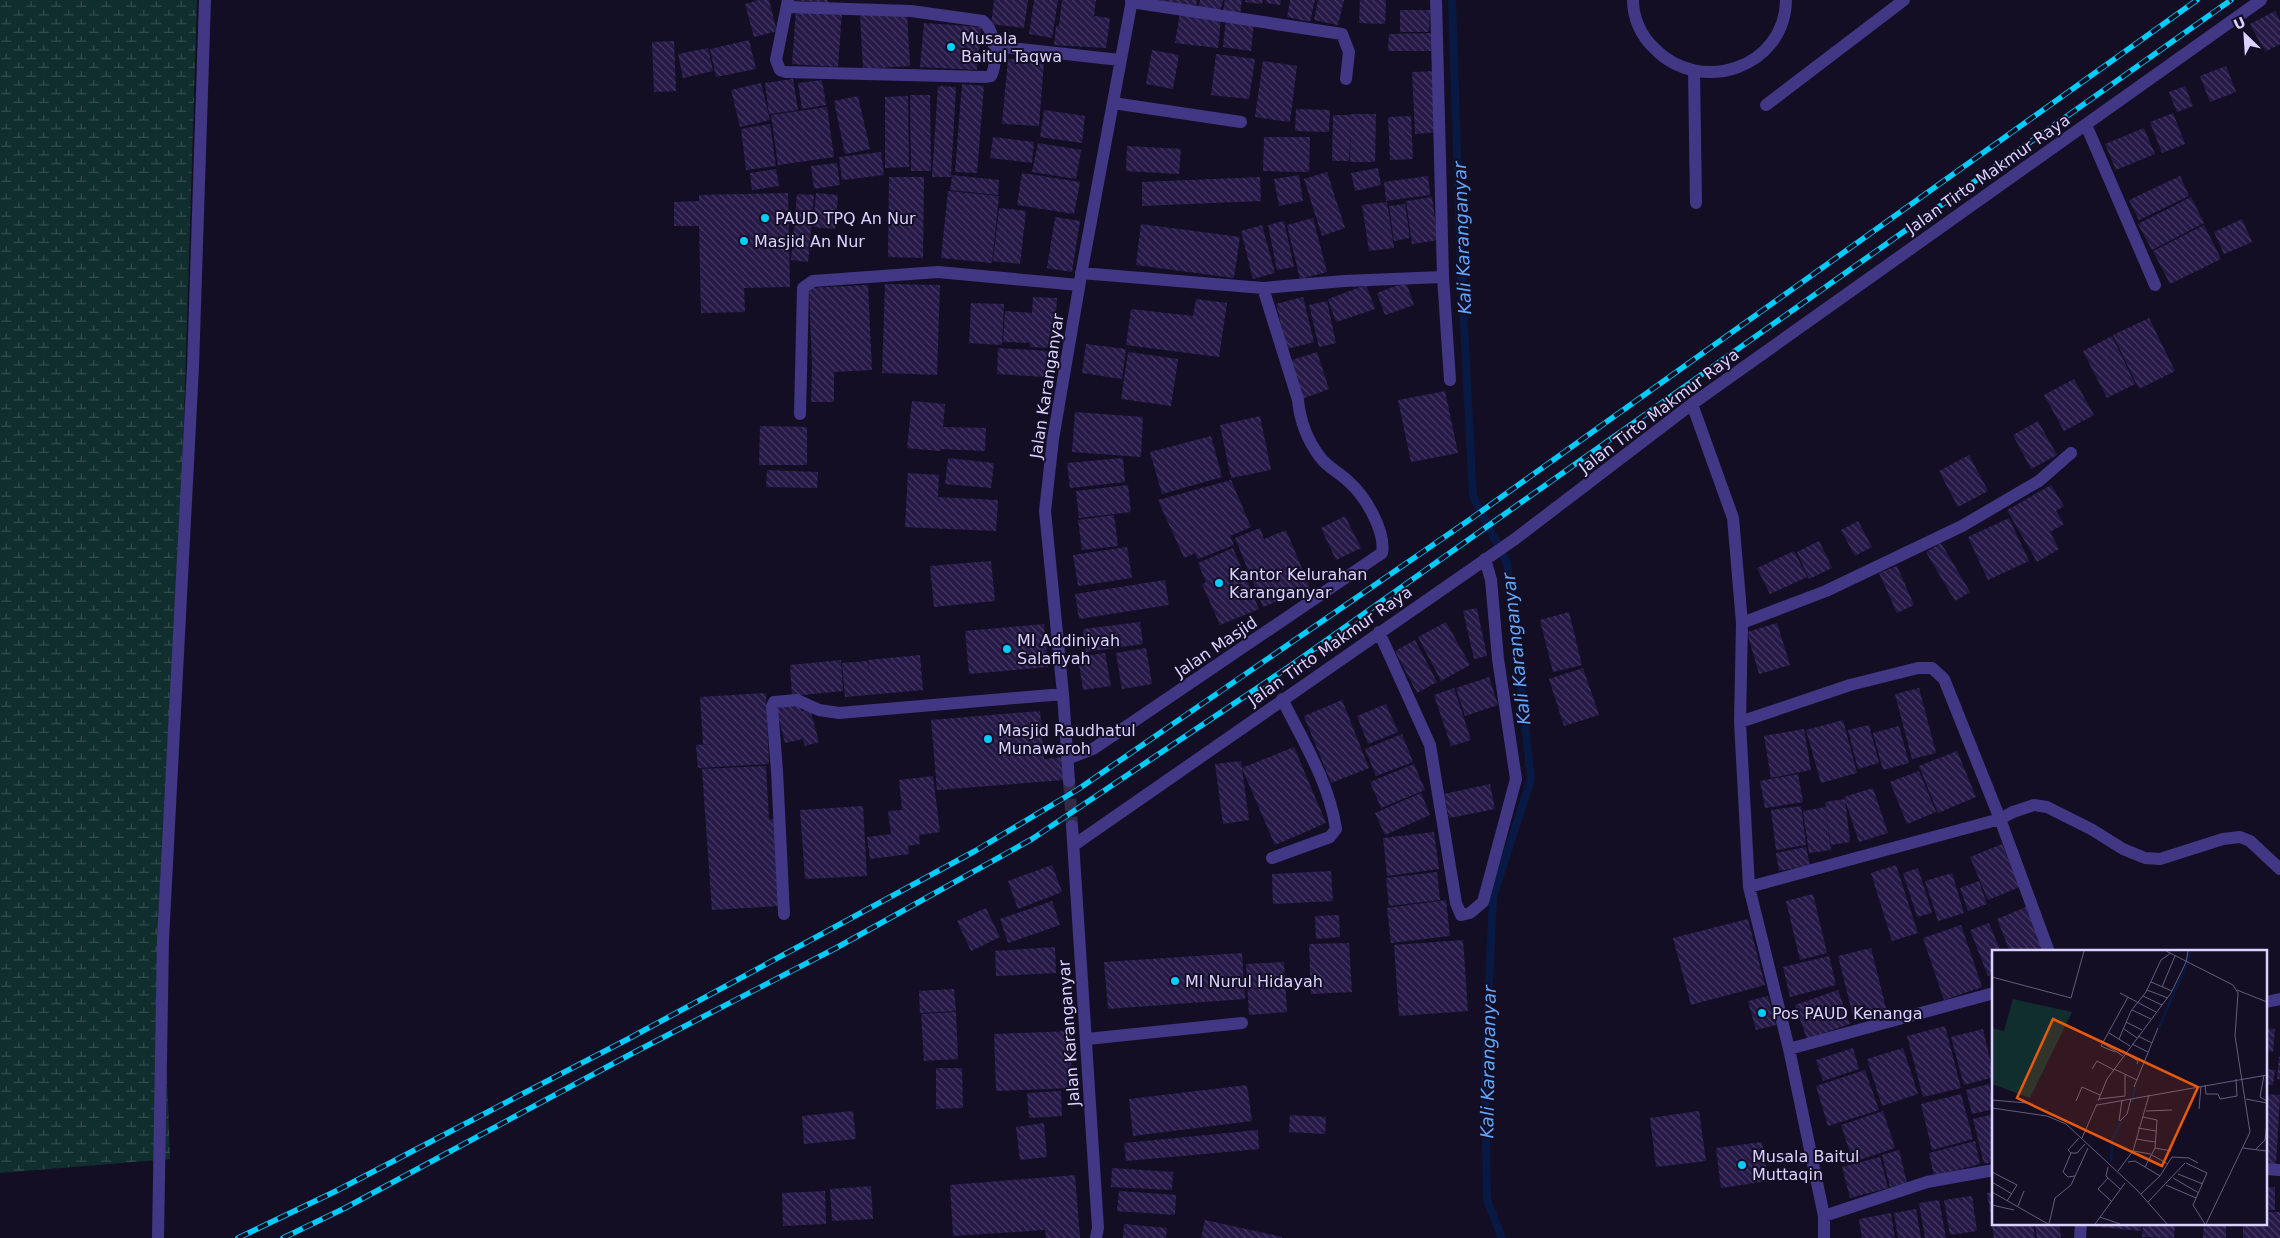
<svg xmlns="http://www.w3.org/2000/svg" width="2280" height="1238" font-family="'DejaVu Sans',sans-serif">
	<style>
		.wetland { fill: url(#wetland-marsh) }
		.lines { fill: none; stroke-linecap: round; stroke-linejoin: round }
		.stream { stroke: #081944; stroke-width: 8 }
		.building { fill: url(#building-back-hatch) }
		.street-tunnel { stroke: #322b46; stroke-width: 12; stroke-dasharray: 12 6; stroke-linecap: butt }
		.lane { stroke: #413785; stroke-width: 12 }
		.street { stroke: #413785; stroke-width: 12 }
		.rail-casing { stroke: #00cdfd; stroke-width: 5.5 }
		.rail { stroke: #140e25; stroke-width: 4; stroke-dasharray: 11; stroke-linecap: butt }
		.poi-dot { fill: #00cdfd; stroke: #140e25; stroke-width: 2 }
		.labels { text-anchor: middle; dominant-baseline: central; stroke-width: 4; stroke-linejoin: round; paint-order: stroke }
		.poi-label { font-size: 16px; fill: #dbd2ff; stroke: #140e25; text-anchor: start }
		.street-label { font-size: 16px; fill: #dbd2ff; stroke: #140e25 }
		.water-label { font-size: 18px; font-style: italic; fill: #60a7ff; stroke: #140e25 }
		.inset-river { fill: none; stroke: #081944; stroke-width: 2.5 }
		.inset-road { fill: none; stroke: #645c7c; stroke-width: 1 }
		.view { fill: #e8590c; fill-opacity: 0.15; stroke: #e8590c; stroke-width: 2.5 }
		.inset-edge { fill: none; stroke: #dbd2ff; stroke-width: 2.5 }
	</style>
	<defs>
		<pattern id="wetland-marsh" width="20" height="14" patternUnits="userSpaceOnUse" patternTransform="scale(1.25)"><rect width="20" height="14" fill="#112e2f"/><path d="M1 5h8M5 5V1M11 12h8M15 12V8" fill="none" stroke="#334b4e"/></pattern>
		<pattern id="building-back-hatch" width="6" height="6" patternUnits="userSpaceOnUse" patternTransform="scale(1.25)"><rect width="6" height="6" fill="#261947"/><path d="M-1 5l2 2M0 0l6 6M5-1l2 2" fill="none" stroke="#453a63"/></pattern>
	</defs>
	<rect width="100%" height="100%" fill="#140e25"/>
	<path class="wetland" d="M0,0H197L165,1024L170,1159L0,1173Z"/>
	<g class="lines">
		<path class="stream" d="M1452,0L1461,270L1473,496L1507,563L1531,779L1493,897L1485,1074L1487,1200L1502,1238"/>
	</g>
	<path class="building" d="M759,0H769L777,31L754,37L745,4Z
		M793,0H828V3Z
		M994,0H1028L1024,28L991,24Z
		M1034,0H1058L1052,38L1029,34Z
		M1062,0H1096L1094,16L1110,18L1106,48L1054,45L1056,26H1059Z
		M1160,0H1197L1196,7Z
		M1200,0H1223L1220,12L1198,8Z
		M1225,0H1242L1240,15L1223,12Z
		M1246,0H1263L1262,4L1245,2Z
		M1266,0H1281L1280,5L1266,3Z
		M1290,0H1315L1310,22L1287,17Z
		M1318,0H1344L1338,25L1314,20Z
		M1360,0H1386L1385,24L1359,23Z
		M796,9L842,12L838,67L792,64Z
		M1400,10H1430L1429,32H1400Z
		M2275,11L2280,20V44L2265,52L2250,24Z
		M907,12L910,66L863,69L860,15Z
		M1180,13L1221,19L1218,48L1175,43Z
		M1226,18L1254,22L1251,51L1223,47Z
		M924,23L981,27L977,70L920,67Z
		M1431,33V51H1388L1389,34Z
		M749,40L756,69L716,77L710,49Z
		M674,41L676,91L654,92L652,42Z
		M708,48L713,71L683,78L678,54Z
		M1152,50L1179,55L1173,89L1146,84Z
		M1216,54L1255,59L1249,99L1211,95Z
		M1008,59L1044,62L1039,126L1002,124Z
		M1263,61L1297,66L1290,122L1255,117Z
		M2226,66L2236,92L2210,102L2200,76Z
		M1434,71L1438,132L1415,134L1412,72Z
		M793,79L798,110L769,114L765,83Z
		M822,80L826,105L802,109L798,83Z
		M761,83L770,120L740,127L731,90Z
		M962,84L984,86L977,173L955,172Z
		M938,86L956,87L951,175L999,180L998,195L950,190L952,177H932Z
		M2185,86L2193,106L2177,112L2169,92Z
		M910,95H930L931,171H911Z
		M858,96L870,149L845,154L834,101Z
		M908,96L909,167L885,168V97Z
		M827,107L834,157L778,165L771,115Z
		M1296,109L1330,110L1329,132L1295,131Z
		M1044,110L1085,116L1082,143L1040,137Z
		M2173,113L2185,144L2162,153L2150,122Z
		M1351,114H1376L1375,162H1350L1351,129L1349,161H1332L1333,115H1351Z
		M1411,116L1413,159L1390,160L1388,117Z
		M770,124L776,166L746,170L741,129Z
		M2144,128L2155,154L2116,170L2105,144Z
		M993,137L1034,142L1032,163L990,158Z
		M1264,137H1310L1309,172L1263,171Z
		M1038,143L1081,150L1076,179L1032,172Z
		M1127,146L1181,149L1179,174L1126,171Z
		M881,152L884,175L842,180L839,157Z
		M837,163L840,185L814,189L811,166Z
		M1378,168L1381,185L1355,191L1351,173Z
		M776,169L779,186L752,190L750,173Z
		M1327,172L1345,228L1322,236L1304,179Z
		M1022,173L1080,182L1074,214L1017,205Z
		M1299,175L1303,201L1279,206L1274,179Z
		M1428,176L1430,195L1386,201L1384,182Z
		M2180,176L2189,196L2139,220L2129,200Z
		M889,177H924L923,258L888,257Z
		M1260,177L1261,201L1142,206V182Z
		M948,191L999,196L992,263L941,258Z
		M788,193L790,287L744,288L745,312L701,313L699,226H674V202L699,201V195Z
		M816,193L838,195L835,229L813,227Z
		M797,194L814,195L808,262L791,260Z
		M1432,197L1438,240L1412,244L1406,201Z
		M2191,197L2204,223L2152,250L2138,224Z
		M1387,202L1394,248L1369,251L1362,205Z
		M1405,204L1410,238L1394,241L1389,206Z
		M999,208L1026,211L1020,264L993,261Z
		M1055,217L1080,221L1072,272L1047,268Z
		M1313,218L1327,272L1300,279L1287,225Z
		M2242,219L2252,242L2224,254L2214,232Z
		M1284,221L1294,267L1277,270L1268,225Z
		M1141,224L1240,237L1234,278L1136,265Z
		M1262,225L1275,273L1253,279L1241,231Z
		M2204,225L2221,259L2170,284L2153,251Z
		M1406,282L1414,305L1385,315L1377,293Z
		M885,284L940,285L937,375L882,373Z
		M868,285L872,370L834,372V402H811L812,366L809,288Z
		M1366,285L1375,309L1336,322L1328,299Z
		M1033,297L1057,298L1054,348L1030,347V343L1003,342L1005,311L1032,313Z
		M1303,297L1314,342L1287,349L1276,304Z
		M1196,299L1227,303L1219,357L1126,345L1131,309L1193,316Z
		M1327,301L1336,343L1319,347L1309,305Z
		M971,303L1004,304L1002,345L969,343Z
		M2149,318L2175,371L2139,389L2113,335Z
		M2112,336L2135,384L2107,398L2083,351Z
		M1086,344L1126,349L1122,379L1082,373Z
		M998,348L1048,351L1046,377L997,374Z
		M1128,352L1178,359L1171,406L1121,399Z
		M1317,352L1329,389L1302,399L1289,361Z
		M2074,379L2094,415L2064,431L2044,395Z
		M1445,391L1458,453L1411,462L1398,400Z
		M912,401L945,404L943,427L986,428L985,451L941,449L940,451L907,448Z
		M1075,412L1143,417L1141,457L1072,452Z
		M1260,416L1271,470L1231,478L1220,425Z
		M2038,421L2057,455L2031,469L2013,435Z
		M760,426L807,427V465H759Z
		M1211,436L1222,477L1162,494L1150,452Z
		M1969,455L1988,491L1958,507L1939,471Z
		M948,458L994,463L991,488L945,484Z
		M1123,458L1125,482L1070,488L1067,463Z
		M767,470L818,472L817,488L766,487Z
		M908,473L939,475L938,497L998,500L996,531L905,527Z
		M1231,480L1251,527L1230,536L1234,545L1198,559L1195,553L1184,558L1158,500Z
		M1128,485L1131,512L1079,518L1076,491Z
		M2051,485L2064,506L2056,511L2064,524L2050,532L2059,549L2037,562L2007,510Z
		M1114,515L1118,546L1082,550L1078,520Z
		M1345,516L1361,548L1336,560L1321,528Z
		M2009,518L2029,561L1988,580L1968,537Z
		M1858,521L1872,547L1855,556L1841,530Z
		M1260,528L1264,539L1286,530L1310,588L1263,607L1235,538Z
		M1819,541L1832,568L1809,579L1797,552Z
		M1941,543L1970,592L1955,601L1926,552Z
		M1127,547L1132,578L1078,586L1073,555Z
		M1233,548L1259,609L1220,625L1202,584L1206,582L1198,563Z
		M1794,551L1807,577L1770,594L1757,568Z
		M991,561L995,601L934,607L930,566Z
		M1897,566L1914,605L1897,613L1879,573Z
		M1165,580L1169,605L1079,619L1075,594Z
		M1477,608L1487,656L1474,659L1463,611Z
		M1569,612L1582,665L1553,672L1540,620Z
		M1140,622L1143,644L1086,652L1083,629Z
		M1446,622L1470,665L1441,681L1418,637Z
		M1777,623L1790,665L1759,674L1747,632Z
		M1044,624L1048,667L969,674L965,631Z
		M1415,640L1437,682L1417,693L1395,651Z
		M1146,648L1152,684L1122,689L1116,653Z
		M1105,653L1111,686L1083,690L1078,657Z
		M920,655L923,690L845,697L842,663L867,661L869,671L868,660Z
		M841,660L843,691L792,696L790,665Z
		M1583,668L1599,715L1564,726L1549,679Z
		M1489,677L1498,705L1465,716L1456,688Z
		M1454,688L1471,740L1451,746L1434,695Z
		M1919,688L1936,753L1912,759L1895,694Z
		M766,693L769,764L698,768L696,745L711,744H703L700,697Z
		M1342,700L1369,768L1331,783L1304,716Z
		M799,702L801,711L810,709L819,742L805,746L803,739L785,743L776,708Z
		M1386,704L1398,732L1368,744L1357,716Z
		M1040,711L1044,759L1064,757L1065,780L937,790L931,720Z
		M1843,720L1857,773L1821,783L1806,730Z
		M1869,725L1879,763L1858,769L1848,730Z
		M1899,726L1909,763L1883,770L1873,733Z
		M1804,729L1811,770L1771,778L1764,736Z
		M1402,734L1413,762L1376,776L1365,749Z
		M1294,747L1326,823L1275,845L1242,768Z
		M1957,751L1976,797L1938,813L1919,766Z
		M1241,761L1249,820L1223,824L1215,764Z
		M1414,764L1425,790L1381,808L1370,782Z
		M766,766L769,820L774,819L779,906L712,910L702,769Z
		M1919,771L1936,812L1907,824L1890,782Z
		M1798,774L1803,802L1765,808L1760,781Z
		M933,776L940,832L919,835L920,844L908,846L909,854L870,859L867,837L891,834L888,811L902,810L899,780Z
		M1490,784L1495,809L1449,818L1444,794Z
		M1873,788L1888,833L1859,842L1844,797Z
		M1421,793L1430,815L1385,835L1375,813Z
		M1845,799L1850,842L1831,845L1825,809L1831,850L1809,853L1803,811L1826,807L1825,802Z
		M863,806L867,876L805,879L800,810Z
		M1801,806L1806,845L1776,850L1771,810Z
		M1434,832L1439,869L1387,876L1383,838Z
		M2002,844L2020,887L1988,900L1970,857Z
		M1806,847L1810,865L1779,871L1776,853Z
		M1052,865L1062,892L1018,909L1008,881Z
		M1896,865L1918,933L1892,941L1871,873Z
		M1918,868L1932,913L1917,917L1903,873Z
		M1331,871L1333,901L1273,904L1272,874Z
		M1437,872L1440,900L1389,906L1386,878Z
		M1952,873L1964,913L1938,921L1925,881Z
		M1979,881L1987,904L1968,911L1960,888Z
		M1813,894L1827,953L1800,960L1786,901Z
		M1446,900L1450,936L1391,943L1387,908Z
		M1052,901L1060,925L1008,943L1000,919Z
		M2026,907L2044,952H2010L1997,919Z
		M986,908L1000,937L971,951L957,921Z
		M1339,915L1340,937L1316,939L1315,916Z
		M1748,919L1765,985L1691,1005L1673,938Z
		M1989,923L2001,952H1994V974L1988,976L1970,930Z
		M1961,925L1982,987L1944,1000L1923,938Z
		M1463,940L1468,1011L1399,1016L1394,945Z
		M1349,943L1352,992L1311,994L1309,944Z
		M1055,947L1056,973L996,976L995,951Z
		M1871,948L1887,1012L1854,1020L1838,956Z
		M1242,953L1245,999L1108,1009L1104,962Z
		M1829,956L1836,985L1790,997L1783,967Z
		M1284,962L1287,1012L1249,1015L1246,964Z
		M954,989L956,1011L920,1013L919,991Z
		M1838,990L1850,1024L1807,1039L1795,1005Z
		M1768,996L1776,1025L1756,1030L1748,1001Z
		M956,1012L958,1059L924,1061L921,1014Z
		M1945,1026L1961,1088L1923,1097L1907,1036Z
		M2266,1028L2275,1029L2273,1052L2266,1051Z
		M1983,1029L1994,1077L1964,1085L1951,1037Z
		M1070,1031L1072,1088L996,1091L994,1034Z
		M1853,1048L1859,1069L1823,1081L1816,1060Z
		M1903,1048L1918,1094L1882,1106L1867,1059Z
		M2279,1057H2280V1079H2277Z
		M936,1068H962L963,1108L936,1109Z
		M2266,1069L2275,1070L2273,1085L2266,1084Z
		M1865,1070L1879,1110L1828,1126L1816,1086Z
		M1989,1084L1994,1109L1972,1114L1966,1090Z
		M1247,1085L1252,1121L1133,1136L1129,1099Z
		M1061,1091L1062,1116L1029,1118L1027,1093Z
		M1961,1094L1973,1139L1932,1150L1921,1104Z
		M2266,1094L2280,1095L2276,1164L2266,1163Z
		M853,1111L856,1139L804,1144L802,1116Z
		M1699,1111L1706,1161L1656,1167L1650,1118Z
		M1883,1111L1895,1148L1853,1162L1841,1125Z
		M1994,1114V1161L1984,1164L1973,1119Z
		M1290,1115L1326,1117L1325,1134L1289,1132Z
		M1044,1123L1047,1157L1020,1160L1016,1127Z
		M1258,1130L1259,1149L1126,1161L1124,1143Z
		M1975,1141L1980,1164L1934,1176L1929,1153Z
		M1762,1142L1768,1181L1721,1188L1716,1148Z
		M1899,1150L1907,1183L1890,1187L1882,1155Z
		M1880,1157L1888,1188L1850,1198L1842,1167Z
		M1112,1168L1173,1172L1172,1190L1111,1187Z
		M1075,1175L1080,1238H1046L1045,1230L953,1236L950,1185Z
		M871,1186L873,1219L832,1221L830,1189Z
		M2266,1187H2275V1210H2266Z
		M825,1191L826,1224L783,1226L782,1193Z
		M1119,1191L1176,1195L1175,1215L1117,1211Z
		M1994,1192V1224H2033L2035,1238H1994L1987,1193Z
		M1972,1196L1977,1231L1950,1235L1944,1200Z
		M1939,1200L1946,1238H1925L1919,1203Z
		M1916,1209L1921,1238H1898L1894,1213Z
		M2266,1212H2280V1238H2243V1224H2266Z
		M1891,1213L1895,1238H1862L1859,1219Z
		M1205,1220L1282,1237V1238H1201Z
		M1124,1224L1167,1228L1166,1238H1123Z
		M2035,1224H2059L2061,1238H2037Z
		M2090,1224H2141V1231L2090,1226Z
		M2143,1224H2175L2174,1238L2142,1237Z
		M2204,1224H2226V1238H2203Z"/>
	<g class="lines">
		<path class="street-tunnel" d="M1069,781L1072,826"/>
		<path class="lane" d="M1633,0C1633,18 1641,36 1654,48C1700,96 1785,68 1786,0
			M1694,72L1696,203
			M1766,105L1904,0
			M2000,819L2013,812L2034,805L2047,807L2091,829L2123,849L2145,858L2160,859L2223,839L2240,837L2250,841L2280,869
			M1272,858L1330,837L1336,829C1329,782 1303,741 1282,699
			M1087,1039L1242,1023
			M158,1238L163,940L193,367L205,0"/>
		<path class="street" d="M1436,0L1443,277L1450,380
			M1131,2L1342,34L1349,52L1346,79
			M787,7L911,11L983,21C996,32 998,62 991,76L985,77L786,72L780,70L776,60L788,0
			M994,46L1120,60
			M1113,103L1241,122
			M2086,125L2155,285
			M1081,273L1263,288L1344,281L1443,277
			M1692,404L1733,518L1742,623L1740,722L1749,887L1789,1049L1824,1216V1238
			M800,414L803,288L813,281L938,272L1079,285
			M1742,623L1826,591L1962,526L2039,481L2071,453
			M1379,632L1430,745L1456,903L1461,915L1470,913L1483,902L1516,779L1498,659L1491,580L1485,559
			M1740,722L1850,685L1918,668H1932L1944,679L2000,819L2049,952
			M1067,759L1093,749L1382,553C1386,531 1365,496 1349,482C1340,473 1327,467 1320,457C1307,440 1300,421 1298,400L1263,288
			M1069,781L1063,694L1045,511L1053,439L1083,264L1132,0
			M1072,826L1098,1228L1096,1238
			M1074,845L1515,539L1692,404L2261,0
			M1749,887L2000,819
			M784,914L777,771L772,707L774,702L797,700L819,710L839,713L1063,694
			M2266,1002L2280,999
			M1789,1049L1994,993
			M2266,1169L2280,1170
			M1824,1216L1927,1182L1994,1170
			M2080,1238L2081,1224"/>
		<g class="rail-casing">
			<path id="rail" d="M238,1238L336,1191L628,1039L975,851L1077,790L1472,518L2197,0
				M283,1238L345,1208L631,1054L836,948L1032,839L1290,666L2231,0"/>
		</g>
		<use href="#rail" class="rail"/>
	</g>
	<g class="poi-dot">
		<circle cx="951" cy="47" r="5"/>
		<circle cx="765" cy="218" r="5"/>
		<circle cx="744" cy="241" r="5"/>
		<circle cx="1219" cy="583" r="5"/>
		<circle cx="1007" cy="649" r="5"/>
		<circle cx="988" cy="739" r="5"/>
		<circle cx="1175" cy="981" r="5"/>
		<circle cx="1762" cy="1013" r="5"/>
		<circle cx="1742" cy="1165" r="5"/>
	</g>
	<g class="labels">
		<g class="poi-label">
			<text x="961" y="38">Musala<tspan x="961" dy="18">Baitul Taqwa</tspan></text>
			<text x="775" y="218">PAUD TPQ An Nur</text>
			<text x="754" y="241">Masjid An Nur</text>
			<text x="1229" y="574">Kantor Kelurahan<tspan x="1229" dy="18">Karanganyar</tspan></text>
			<text x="1017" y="640">MI Addiniyah<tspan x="1017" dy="18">Salafiyah</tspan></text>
			<text x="998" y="730">Masjid Raudhatul<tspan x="998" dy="18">Munawaroh</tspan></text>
			<text x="1185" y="981">MI Nurul Hidayah</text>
			<text x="1772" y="1013">Pos PAUD Kenanga</text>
			<text x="1752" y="1156">Musala Baitul<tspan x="1752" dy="18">Muttaqin</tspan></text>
		</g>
		<g class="street-label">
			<text transform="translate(1988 174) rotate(-35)">Jalan Tirto Makmur Raya</text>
			<text transform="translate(1047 386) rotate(-81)">Jalan Karanganyar</text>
			<text transform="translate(1659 411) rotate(-37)">Jalan Tirto Makmur Raya</text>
			<text transform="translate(1330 646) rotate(-35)">Jalan Tirto Makmur Raya</text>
			<text transform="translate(1216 647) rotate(-34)">Jalan Masjid</text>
			<text transform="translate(1069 1033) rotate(-94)">Jalan Karanganyar</text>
		</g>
		<g class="water-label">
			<text transform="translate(1462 238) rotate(-92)">Kali Karanganyar</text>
			<text transform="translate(1516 649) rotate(-96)">Kali Karanganyar</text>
			<text transform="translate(1488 1062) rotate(-89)">Kali Karanganyar</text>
		</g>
	</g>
	<g transform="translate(1992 950)">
		<rect width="275" height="275" fill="#140e25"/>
		<path d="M21,49L80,62L38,148L0,134V78L12,81Z" fill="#112e2f"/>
		<path class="inset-river" d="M167,77L196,12L198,1M140,152L143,137M119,212L120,190L130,171"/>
		<path class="inset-road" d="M174,1L241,35L246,43L243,86L258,182L214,274M0,27L79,48L92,1M159,32L180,41M170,37L183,6M155,40L176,48M245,40L275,52M128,43L164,62M151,46L170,55M140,60L159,69M134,72L150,80M132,79L145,88M117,83L138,96M146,86L160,93M127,89L139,61L154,42L169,10L179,3M111,93L131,106M140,94L156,102M123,102L109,96L136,47M133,103L146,111L145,114M100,119L105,111L122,120M122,119L145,130M272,125L268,147L275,151M213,135L214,144H226L228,149L245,146L244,129M142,137L166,78M107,149L133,146V125M254,149L275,153M0,150L35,153M84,151L90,137L108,145M106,151L115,129L179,43L194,12L196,1M105,155L275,125M0,158L55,166L74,174L145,240L175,274M207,159L209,136M154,161L180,160M151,167L165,170L163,198L153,217M127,171L130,150M128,171L135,164L139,149M146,178L164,181M90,188L105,154M144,189L163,192M163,198L179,201M251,198L274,201M264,199L273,190L275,172M141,201L159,204M79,203H85L93,194M160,205L176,214M136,212L143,211L168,226M194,213L215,223L201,255L213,274M116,217L114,226L128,239M126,221L141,201L157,145M0,222L25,235L15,251M186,224L211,234M83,226L76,227L71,222L79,203L76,200L87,188M116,228L106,239L119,251M181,228L207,243M0,232L20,244M174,235L204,248M0,242L56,274M149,244L168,226L180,207L197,208L206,213M156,252L193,213M0,255L22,260M26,256L32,241M108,267L128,274M57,274L63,248L79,235L96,198M103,274L133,233"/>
		<path class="view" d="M61,69L206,137L170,216L25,148Z"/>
		<rect width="275" height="275" class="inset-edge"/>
	</g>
	<g transform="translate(2245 35) rotate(335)" stroke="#140e25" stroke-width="4" paint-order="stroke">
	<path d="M0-4L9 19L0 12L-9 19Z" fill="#dbd2ff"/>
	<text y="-8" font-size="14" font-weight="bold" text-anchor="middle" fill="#dbd2ff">U</text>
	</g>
</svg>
